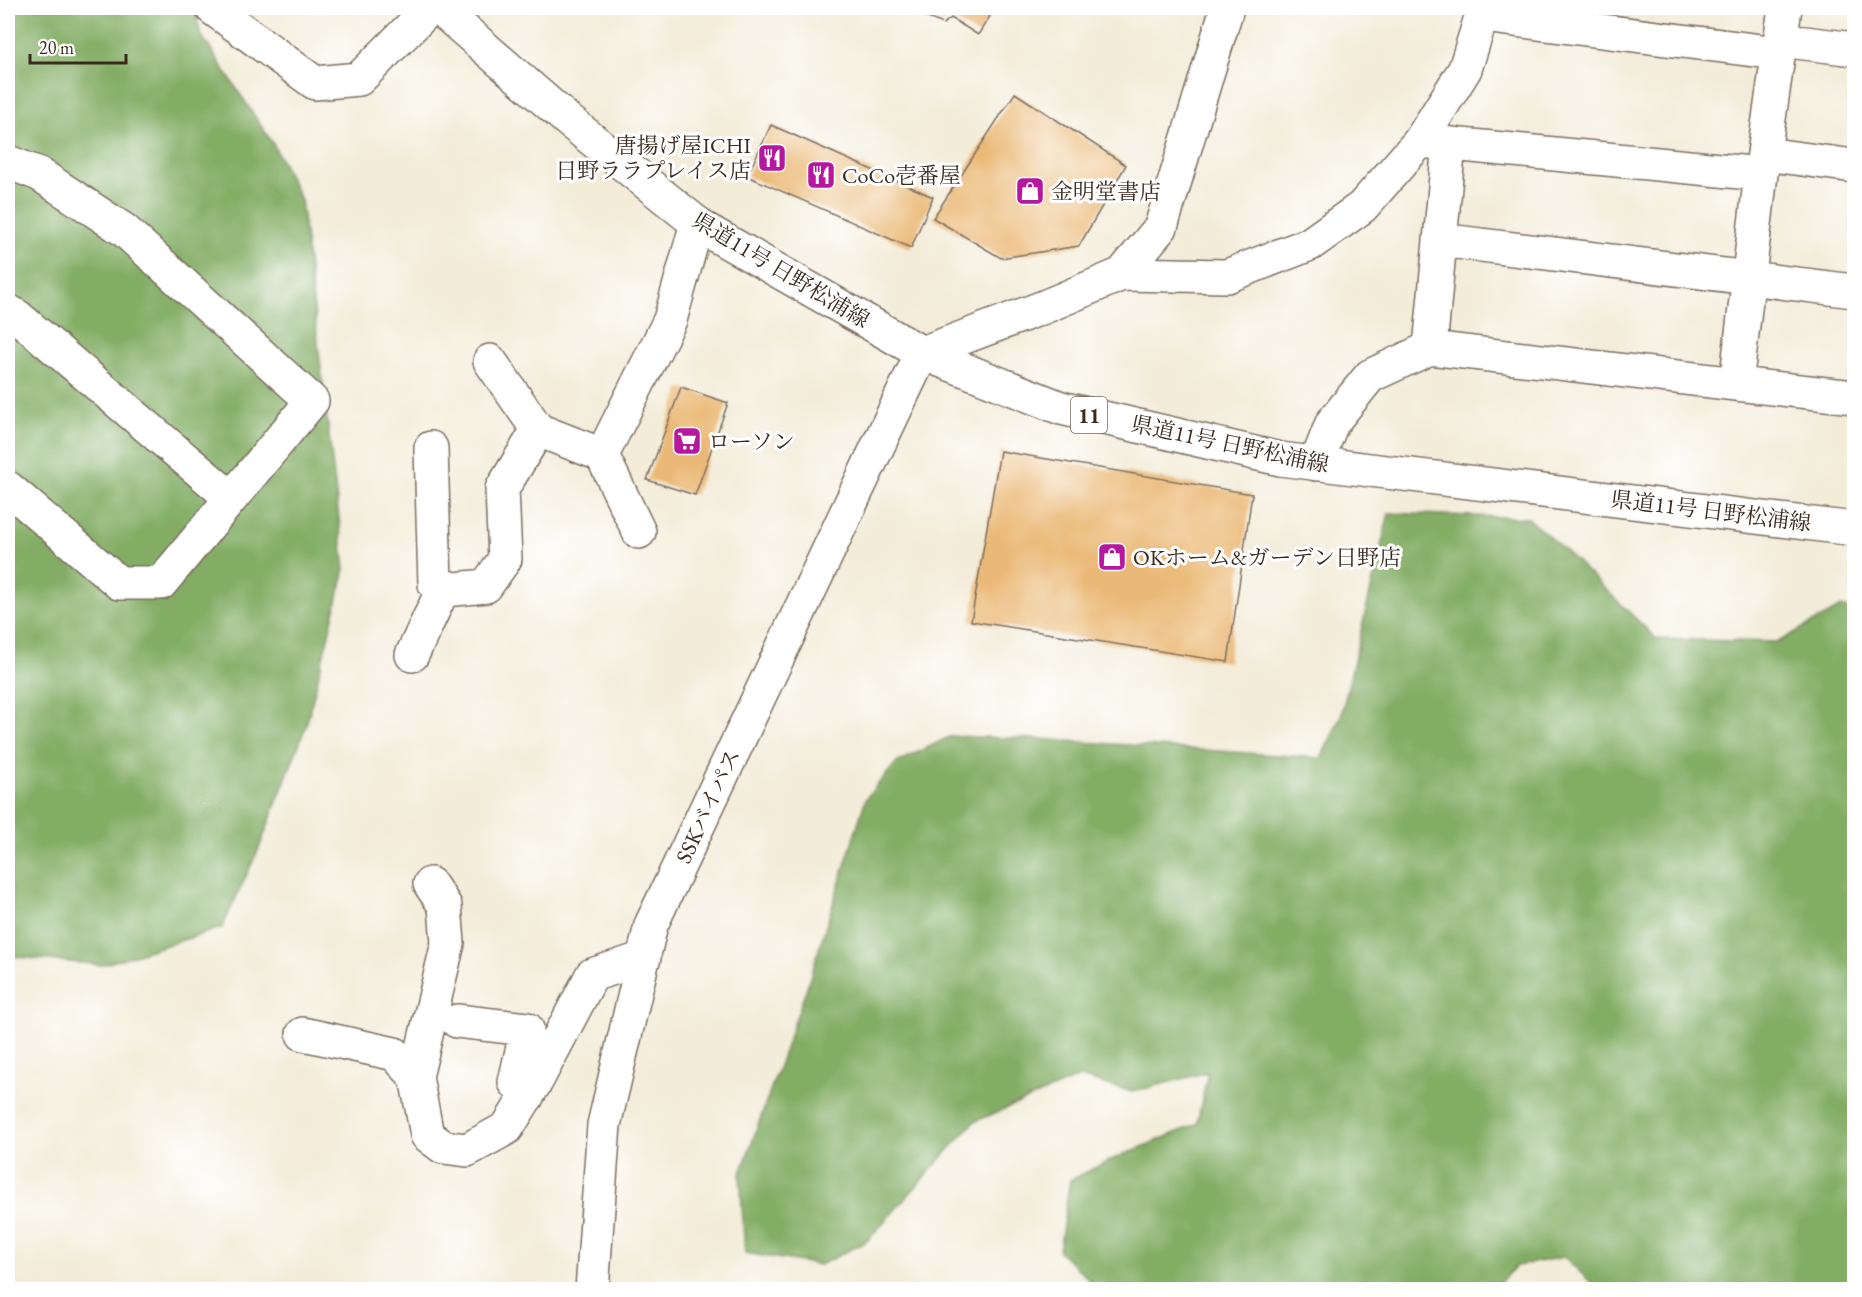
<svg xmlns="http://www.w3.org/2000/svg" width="1862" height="1297" font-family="'EB Garamond','Noto Serif JP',serif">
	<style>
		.forest { fill: #83ad65; stroke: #5f6c42; stroke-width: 1.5 }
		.building { fill: #ebb977 }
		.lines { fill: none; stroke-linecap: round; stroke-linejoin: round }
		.street-casing { stroke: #7b6e5f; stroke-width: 36 }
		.secondary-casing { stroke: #7b6e5f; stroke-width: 36 }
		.primary-casing { stroke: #7b6e5f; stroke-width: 36 }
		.street { stroke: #fff; stroke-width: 33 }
		.secondary { stroke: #fff; stroke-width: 33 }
		.primary { stroke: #fff; stroke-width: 33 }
		.labels { text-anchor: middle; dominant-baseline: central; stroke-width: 6; stroke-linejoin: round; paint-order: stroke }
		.shield { fill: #fff; stroke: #766a62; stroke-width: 1.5 }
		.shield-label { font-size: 21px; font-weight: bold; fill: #3b2a1e }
		.poi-label { font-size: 22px; fill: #3b2a1e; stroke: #fff; text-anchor: start }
		.street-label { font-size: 22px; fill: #3b2a1e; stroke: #fff }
	</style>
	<rect width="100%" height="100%" fill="#fff"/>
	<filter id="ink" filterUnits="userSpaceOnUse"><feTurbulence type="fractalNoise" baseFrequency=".0167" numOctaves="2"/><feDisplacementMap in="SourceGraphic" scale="12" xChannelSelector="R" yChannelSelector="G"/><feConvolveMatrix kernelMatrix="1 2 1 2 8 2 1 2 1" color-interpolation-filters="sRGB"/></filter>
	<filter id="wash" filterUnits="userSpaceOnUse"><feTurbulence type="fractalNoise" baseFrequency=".008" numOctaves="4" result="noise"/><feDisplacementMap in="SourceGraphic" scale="24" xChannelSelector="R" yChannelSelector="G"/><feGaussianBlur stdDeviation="1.35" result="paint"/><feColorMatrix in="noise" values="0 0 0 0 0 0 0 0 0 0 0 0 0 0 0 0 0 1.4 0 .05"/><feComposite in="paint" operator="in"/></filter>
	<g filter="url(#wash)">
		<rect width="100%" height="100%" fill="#f3ecd9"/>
		<path class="forest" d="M8,8H195L200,33L273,144L301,200L345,569L306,726L260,846L222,928L102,965L8,956Z
			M1389,513L1528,518L1573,558L1657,639L1778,642L1841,607L1854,610V1289H1598L1564,1257L1516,1266L1493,1289H1099L1059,1251L1070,1180L1111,1160L1197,1124L1208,1072L1132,1092L1080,1077L974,1122L867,1241L820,1265L745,1253L740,1176L809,981L866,798L896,763L951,736L1038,739L1321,758L1341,716Z"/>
		<g id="blocks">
			<path class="building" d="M902,8H995L978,35L951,18L943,24Z
				M1015,93L1126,165L1079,246L1001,258L933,218Z
				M771,125L933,197L911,248L747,176Z
				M681,387L728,403L695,495L647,480Z
				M1000,451L1252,494L1228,662L971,621Z"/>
		</g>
	</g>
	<g filter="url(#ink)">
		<use href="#blocks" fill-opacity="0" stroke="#7b6e5f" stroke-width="1.5"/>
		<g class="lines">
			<g class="street-casing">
				<path id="street" d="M212,8L315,83L359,79L430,8
					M1785,8L1761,174L1736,384L1854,397
					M1483,16L1778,53
					M1780,40L1854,49
					M1420,141L1761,174
					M1764,154L1854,166
					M8,162L39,174L124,230L312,401L161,583H119L8,488
					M1440,240L1854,291
					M8,311L18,317L231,498
					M1430,348L1449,144
					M490,361L538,430L602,455
					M431,448L435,584L455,589L486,586L505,559L502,489L538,430
					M1316,464L1332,423L1370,376L1430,348L1736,384
					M639,532L602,455L670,320L697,223
					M412,655L444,587
					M430,884L445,906L448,943L416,1077L427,1135L443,1147L467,1150L507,1128L537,1080L592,975L644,958
					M457,1021L527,1029L515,1082L527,1097
					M303,1034L395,1054L416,1077"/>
			</g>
			<g class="secondary-casing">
				<path id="secondary" d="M1122,274L1161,227L1227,8
					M592,1290L604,1125L651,925L922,353L1044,307L1122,274L1227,276L1310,244L1362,207L1420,141L1465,69L1484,8"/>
			</g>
			<g class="primary-casing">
				<path id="primary" d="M439,8L569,121L703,228L922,353L1061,408L1280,459L1854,529"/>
			</g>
			<use href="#street" class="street"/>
			<use href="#secondary" class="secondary"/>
			<use href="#primary" class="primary"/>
		</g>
	</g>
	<defs>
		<g id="restaurant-square" transform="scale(1.5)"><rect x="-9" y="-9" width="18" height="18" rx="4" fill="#b5179e" stroke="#fff"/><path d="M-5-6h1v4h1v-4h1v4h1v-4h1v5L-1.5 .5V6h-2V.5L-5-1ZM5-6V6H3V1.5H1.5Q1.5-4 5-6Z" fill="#fff"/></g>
		<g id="shop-square" transform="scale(1.5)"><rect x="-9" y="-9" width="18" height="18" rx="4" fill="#b5179e" stroke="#fff"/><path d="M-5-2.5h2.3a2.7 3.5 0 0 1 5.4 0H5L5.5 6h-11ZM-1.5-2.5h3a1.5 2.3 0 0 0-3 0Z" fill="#fff"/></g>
		<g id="supermarket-square" transform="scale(1.5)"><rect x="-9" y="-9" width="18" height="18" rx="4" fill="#b5179e" stroke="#fff"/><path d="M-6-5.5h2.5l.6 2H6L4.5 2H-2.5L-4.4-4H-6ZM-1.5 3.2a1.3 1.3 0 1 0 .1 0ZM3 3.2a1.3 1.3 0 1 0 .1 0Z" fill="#fff"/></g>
	</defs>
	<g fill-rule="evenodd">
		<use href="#restaurant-square" x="772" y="158"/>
		<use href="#restaurant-square" x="821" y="175"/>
		<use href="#shop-square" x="1030" y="191"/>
		<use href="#supermarket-square" x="687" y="441"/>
		<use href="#shop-square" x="1112" y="557"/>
	</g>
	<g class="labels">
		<rect class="shield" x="1071" y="397" width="36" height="36" rx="4.5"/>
		<g class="shield-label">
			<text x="1089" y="415">11</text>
		</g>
		<g class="poi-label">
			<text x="751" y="145" text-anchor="end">唐揚げ屋ICHI<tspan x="751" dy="25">日野ララプレイス店</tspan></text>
			<text x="842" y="175">CoCo壱番屋</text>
			<text x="1051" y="191">金明堂書店</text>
			<text x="708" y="441">ローソン</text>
			<text x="1133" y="557">OKホーム&amp;ガーデン日野店</text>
		</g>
		<g class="street-label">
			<text transform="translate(781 270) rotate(31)">県道11号 日野松浦線</text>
			<text transform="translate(1230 444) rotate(12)">県道11号 日野松浦線</text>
			<text transform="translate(1711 511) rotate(7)">県道11号 日野松浦線</text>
			<text transform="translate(708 806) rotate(-65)">SSKバイパス</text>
		</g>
	</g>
	<rect width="1862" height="1297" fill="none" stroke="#fff" stroke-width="30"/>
	<path d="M30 54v9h96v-9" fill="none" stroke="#3b2a1e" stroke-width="3"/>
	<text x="39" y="54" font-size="18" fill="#3b2a1e" stroke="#ffffff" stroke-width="4.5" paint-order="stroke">20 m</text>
</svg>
